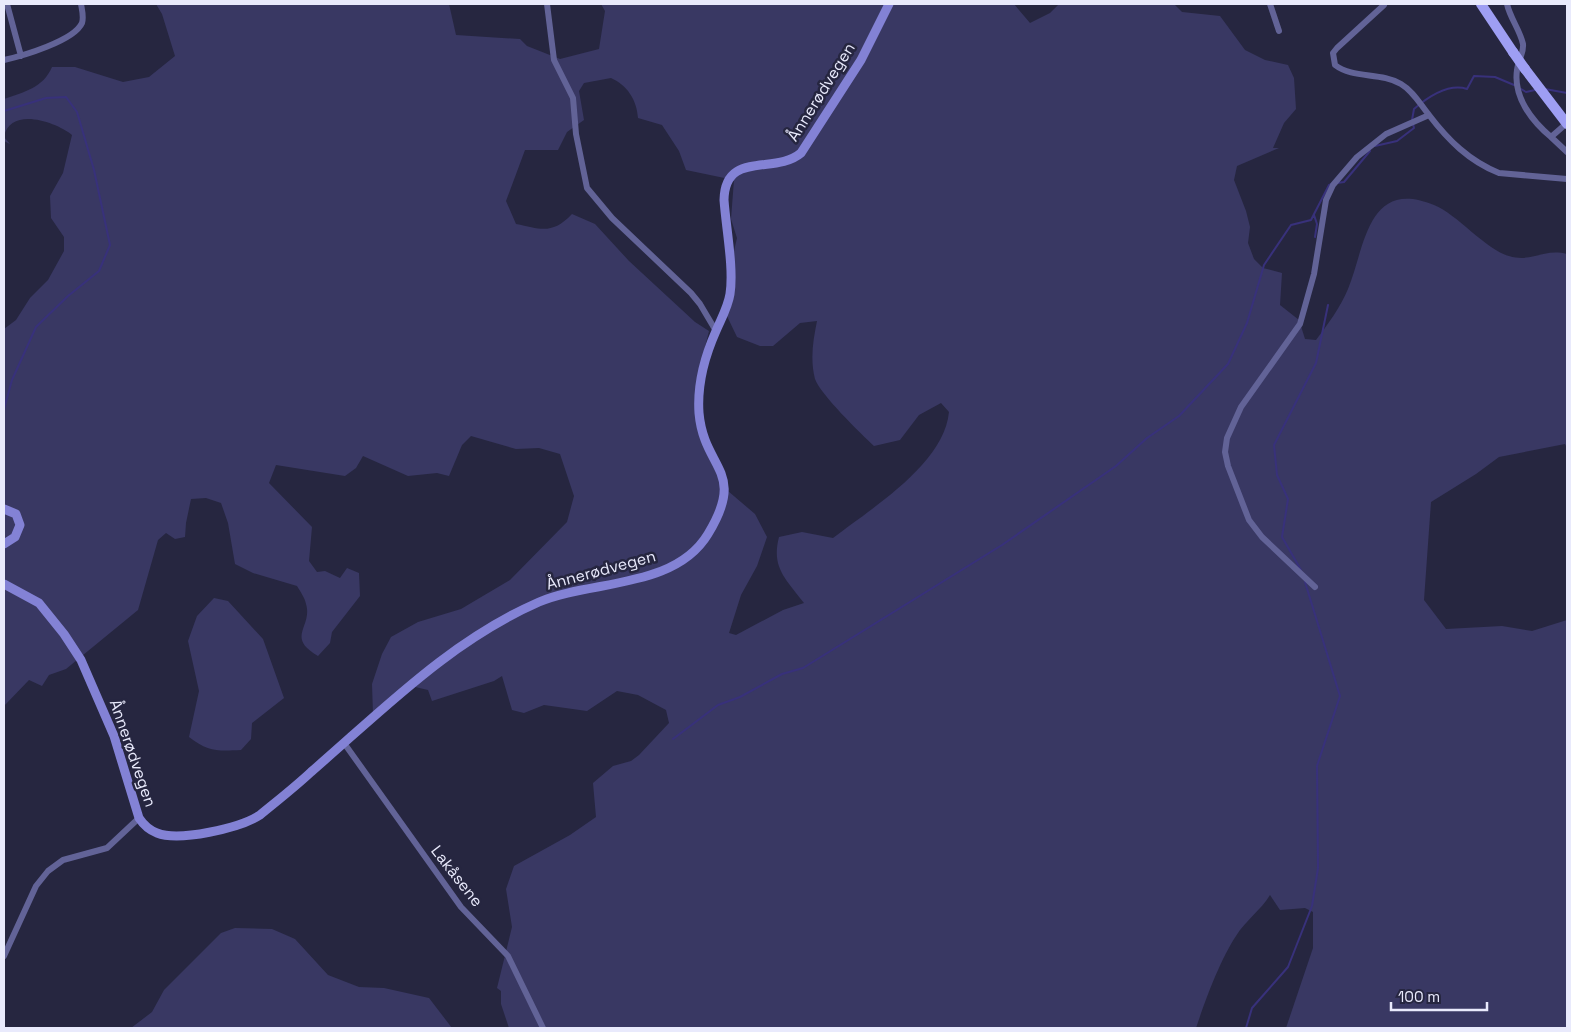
<svg xmlns="http://www.w3.org/2000/svg" width="1571" height="1032" font-family="'Space Grotesk',sans-serif">
	<style>
		.green { fill: #393863; fill-rule: evenodd }
		.lines { fill: none; stroke-linecap: round; stroke-linejoin: round }
		.stream { stroke: #38317b; stroke-width: 2 }
		.minor { stroke: #626397; stroke-width: 6 }
		.secondary { stroke: #8382d5; stroke-width: 9 }
		.primary { stroke: #9e9ef3; stroke-width: 10 }
		.primary-bridge { stroke: #9e9ef3; stroke-width: 10 }
		.labels { text-anchor: middle; dominant-baseline: central; stroke-width: 5; stroke-linejoin: round; paint-order: stroke }
		.street-label { font-size: 16px; fill: #e9eafc; stroke: #262640 }
	</style>
	<rect width="100%" height="100%" fill="#262640"/>
	<path class="green" d="M156,4H449L456,35L520,39L527,46L560,59L599,49L605,11L601,4H1014L1030,23L1050,13L1059,4H1174L1182,12L1220,16L1245,50L1265,60L1288,65L1294,78L1296,109L1284,123L1273,148H1279L1237,166L1234,180L1246,211L1250,227L1248,243L1254,259L1263,268L1282,273L1280,305L1299,320L1305,339L1316,340C1328,324 1340,308 1348,289C1365,248 1367,177 1434,205C1457,214 1486,250 1509,256C1532,263 1543,248 1567,254V448L1565,444L1499,457L1476,474L1431,502L1424,600L1446,629L1502,626L1532,631L1567,620V1028H1286L1313,948V912L1305,908L1280,910L1270,895C1261,910 1245,921 1236,936C1220,960 1205,1001 1196,1028H509L501,1004V991L497,988L512,927L506,889L514,866L570,835L596,817L593,783L613,766L631,761L639,755L669,723L666,710L638,695L617,691L587,711L544,705L524,713L512,710L502,676L494,681L432,701L428,690L411,686L373,714L372,684L382,654L391,637L418,622L461,609L510,580L567,522L574,496L560,454L539,448L516,449L471,436L462,445L449,476L437,473L408,476L363,456L356,468L345,476L276,465L269,483L312,527L309,561L317,572L325,571L340,578L347,568L359,573L360,596L332,632L330,643L318,656C285,637 313,627 306,604C305,598 300,591 297,586L253,573L235,564L228,523L221,503L206,498L191,499L186,523L185,537L175,539L166,533L158,540L138,610L66,669L49,675L42,686L29,680L4,706V329L16,320L30,298L48,280L64,251V237L51,218L50,196L63,173L72,135C56,122 10,106 4,137L10,144L4,141V99C24,92 43,88 52,67H75L123,82L149,77L175,56L162,14ZM611,78C627,85 637,100 638,118L662,125L679,151L686,170L734,180L731,219L737,238L730,268L726,314L737,337L760,346H773L800,323L817,321C813,341 810,359 815,379C820,394 861,434 874,446L900,440L919,415L941,403L949,412C944,464 872,508 833,538L802,532L779,537C771,568 786,579 804,603L783,610L736,635L729,633L741,595L757,566L767,537L755,514L728,491L702,438L700,367L709,331L695,322L629,261L595,224L572,214C552,235 541,229 516,224L506,201L525,150H558L567,132L584,120L579,91L584,83Z
		M214,598L228,601L263,639L284,698L252,723L251,739L241,750C218,751 208,752 189,737L199,691L188,641L197,616Z
		M235,928L272,929L295,939L328,975L359,987L384,988L429,998L452,1028H131L152,1012L164,990L221,933Z"/>
	<g class="lines">
		<path class="stream" d="M1521,89L1526,92L1535,90
			M1545,89L1567,93
			M4,111L46,98L66,97L77,112L94,170L110,245L99,271L68,296L36,327L12,380L4,409
			M1412,120L1414,109C1428,97 1448,83 1467,89L1474,76L1495,77L1514,85
			M1375,146L1397,141L1414,128L1413,124
			M1337,183L1344,182L1370,151
			M1314,215L1317,224L1315,237
			M1301,570L1282,537L1288,499L1277,475L1274,445L1316,363L1328,305
			M673,739L718,705L740,697L782,674L803,668L1002,545L1116,466L1147,438L1179,416L1228,364L1247,323L1264,265L1291,225L1311,220L1329,185L1332,184
			M1246,1028L1252,1008L1288,967L1312,906L1318,868L1317,766L1340,696L1305,582"/>
		<path class="minor" d="M7,4L21,56
			M547,4L554,60L573,98L576,134L587,188L612,218L691,293L700,304L716,331
			M1270,4L1279,31
			M1507,4C1510,18 1520,30 1523,44C1524,53 1518,61 1517,70C1513,97 1532,121 1551,137L1567,123
			M1384,5L1337,48L1333,53L1335,65C1353,79 1381,72 1401,84C1413,91 1420,104 1429,115C1448,140 1469,161 1499,173L1567,179
			M4,60C22,56 74,41 82,23C84,17 82,10 81,4
			M1551,137L1567,152
			M1315,587L1262,537L1249,520L1228,466L1225,452L1227,438L1241,407L1300,324L1314,274L1326,200L1333,185L1357,157L1386,134L1429,115
			M344,743L461,907L508,956L543,1028
			M4,956L36,886L48,871L63,860L107,848L139,818"/>
		<path class="secondary" d="M4,509L16,514L20,525L15,537L4,544
			M4,584L39,603L64,634L81,660L114,736L139,818C143,824 149,830 157,833C179,842 240,828 260,815C277,801 295,787 311,772C384,709 450,641 539,602C591,580 675,589 708,534C747,470 704,470 699,413C697,384 704,358 716,331C721,319 728,307 730,294C734,268 726,228 724,200C725,150 775,175 801,153L861,60L889,4"/>
		<path class="primary" d="M1481,4L1513,52
			M1525,69L1567,124"/>
		<path class="primary-bridge" d="M1513,52L1525,69"/>
	</g>
	<g class="labels">
		<g class="street-label">
			<text transform="translate(821 92) rotate(-58)">Ånnerødvegen</text>
			<text transform="translate(601 570) rotate(-15)">Ånnerødvegen</text>
			<text transform="translate(133 753) rotate(71)">Ånnerødvegen</text>
			<text transform="translate(457 876) rotate(52)">Lakåsene</text>
		</g>
	</g>
	<rect width="1571" height="1032" fill="none" stroke="#e9eafc" stroke-width="10"/>
	<path d="M1391 1002v8h96v-8" fill="none" stroke="#e9eafc" stroke-width="2.5"/>
	<text x="1398" y="1002" font-size="15" fill="#e9eafc" stroke="#262640" stroke-width="4" paint-order="stroke">100 m</text>
</svg>
